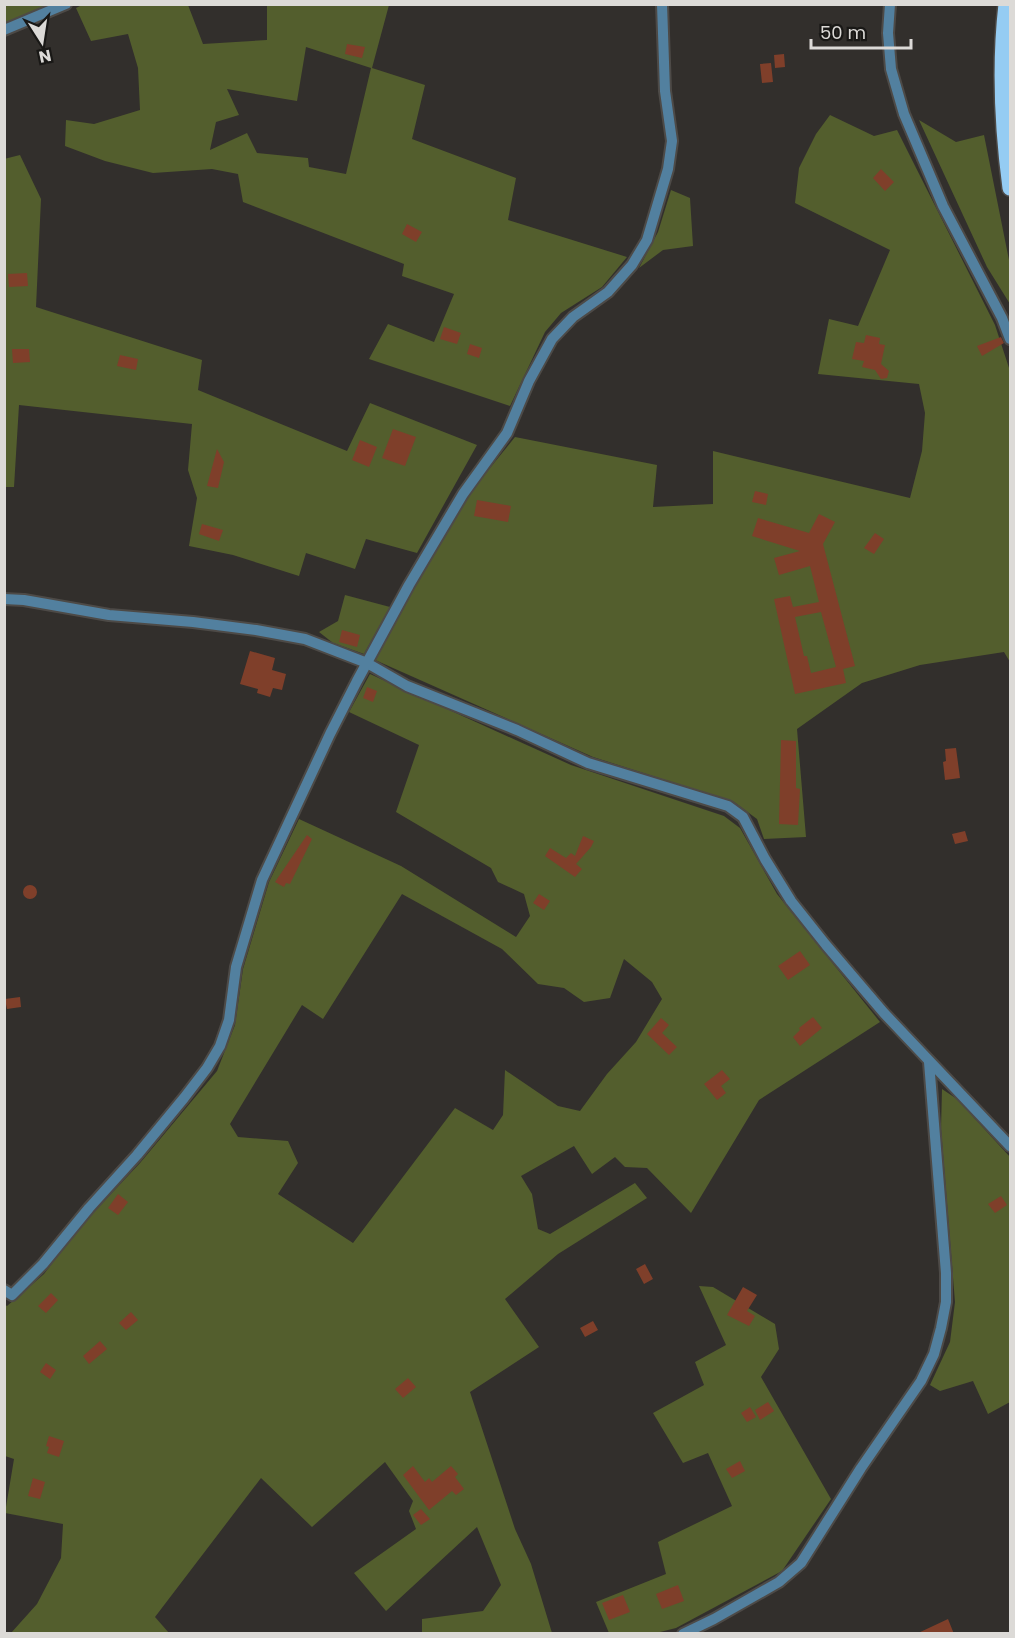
<svg xmlns="http://www.w3.org/2000/svg" width="1015" height="1638" font-family="Poppins,sans-serif">
	<style>
		.green { fill: #535e2d; fill-rule: evenodd }
		.building { fill: #7f3f2a; fill-rule: evenodd }
		.lines { fill: none; stroke-linecap: round; stroke-linejoin: round }
		.street-casing { stroke: #4d4a47; stroke-width: 14 }
		.primary-casing { stroke: #4d4a47; stroke-width: 18 }
		.street { stroke: #52809f; stroke-width: 10 }
		.primary { stroke: #95ccf3; stroke-width: 15 }
	</style>
	<rect width="100%" height="100%" fill="#322f2c"/>
	<path class="green" d="M5,4L50,5L5,25Z
		M84,4L188,5L203,44L267,40V5H389L372,68L425,85L412,139L516,178L508,220L627,257L602,287L561,313L545,332L510,406L369,359L388,324L434,342L454,294L402,276L404,264L243,202L238,174L212,169L153,173L105,161L65,146L66,120L94,124L140,110L138,68L128,34L91,41L76,8ZM306,47L371,68L346,174L309,167L308,158L257,153L247,133L210,150L216,122L239,115L227,89L297,101Z
		M830,115L874,136L897,130L995,325L1010,371V662L1004,652L920,665L862,683L797,729L806,837L764,839L757,819L734,802L593,757L375,660L459,506L515,437L657,465L653,507L713,504V451L910,498L922,451L925,413L919,384L818,374L829,319L858,326L890,250L795,203L799,168L816,134Z
		M919,120L956,142L984,135L1010,265V304L987,267Z
		M20,155L41,199L36,307L202,360L198,390L347,451L370,403L477,445L417,553L366,539L355,569L306,553L299,576L233,555L189,546L197,498L188,470L192,424L19,405L14,487H5L4,159Z
		M671,190L690,198L693,246L663,250L639,268L658,232Z
		M345,595L390,607L364,654L333,643L319,632L338,621Z
		M370,674L571,765L724,816L740,828L777,894L880,1022L759,1100L691,1213L647,1168L625,1167L615,1157L592,1174L574,1146L521,1176L532,1194L538,1229L550,1234L635,1183L647,1198L558,1254L505,1299L539,1347L470,1392L515,1529L531,1564L552,1633H422V1619L483,1611L501,1585L477,1527L386,1611L354,1573L416,1529L409,1511L413,1501L385,1462L312,1527L261,1478L155,1617L169,1633H11L37,1604L61,1558L63,1524L5,1513L14,1459L5,1456L4,1304L7,1306L44,1274L75,1232L140,1163L217,1071L235,1025L243,969L269,882L299,819L401,866L516,937L530,916L524,894L498,882L491,868L396,812L419,745L349,712ZM402,894L502,949L538,984L564,988L584,1002L610,998L624,959L652,982L662,999L636,1042L607,1074L580,1111L558,1106L505,1070L503,1115L493,1130L455,1108L353,1243L278,1194L298,1163L288,1141L238,1137L230,1124L302,1005L323,1019Z
		M942,1089L957,1099L1010,1157V1402L988,1414L973,1381L940,1391L930,1385L950,1342L955,1302L941,1129Z
		M699,1286L713,1287L775,1324L779,1349L761,1377L831,1499L782,1571L676,1628L656,1633H609L596,1602L666,1574L658,1542L732,1506L708,1453L683,1463L653,1413L704,1385L695,1362L726,1345Z"/>
	<path class="building" d="M347,44L365,47L362,58L345,54Z
		M784,54L785,67L775,68L774,55Z
		M771,63L773,82L762,83L760,64Z
		M881,169L894,182L885,191L873,178Z
		M407,224L422,232L416,242L402,234Z
		M27,273L28,286L9,287L8,274Z
		M444,327L461,333L457,344L440,339Z
		M866,335L880,338L879,344L885,345L881,364L889,371L887,378L881,379L875,370L862,367L864,361L852,359L856,342L864,343Z
		M1001,337L1004,343L982,356L977,346Z
		M470,344L482,348L479,358L467,354Z
		M12,349H29L30,362L13,363Z
		M120,355L138,359L136,370L117,366Z
		M393,429L416,437L405,466L382,458Z
		M360,440L377,447L369,467L352,460Z
		M217,449L224,462L218,488L207,486Z
		M755,491L768,494L766,505L752,502Z
		M477,500L511,506L508,522L474,516Z
		M819,514L835,522L823,544L855,666L843,669L846,683L795,694L774,599L790,596L793,607L819,602L810,566L779,575L774,558L800,551L752,536L758,518L809,533ZM821,612L836,667L811,673L807,656H804L795,617Z
		M202,524L223,530L219,541L199,534Z
		M875,533L884,539L874,554L864,548Z
		M342,630L360,635L357,647L339,642Z
		M250,651L275,658L272,670L286,674L282,690L273,688L270,697L257,693L258,689L240,684Z
		M367,687L377,691L373,702L363,698Z
		M781,740L796,741V788L800,789L798,825L779,824Z
		M956,748L960,778L945,780L943,762L946,761L945,749Z
		M965,831L968,841L955,844L952,834Z
		M307,835L312,839L290,884L286,883L284,887L275,882Z
		M583,836L594,841L591,847L576,864L582,869L575,877L545,856L550,848L566,858L571,853L575,856Z
		M23 892a7 7 0 1 1 14 0a7 7 0 1 1-14 0Z
		M539,894L550,901L544,910L533,903Z
		M800,951L810,965L788,980L778,966Z
		M20,997L21,1007L7,1009L5,999Z
		M813,1017L822,1028L800,1046L793,1037L800,1030L799,1028Z
		M661,1018L669,1025L662,1033L677,1047L669,1055L647,1034Z
		M722,1070L730,1079L721,1086L726,1093L717,1100L704,1084Z
		M118,1194L128,1202L118,1215L108,1208Z
		M1001,1196L1007,1205L995,1213L988,1204Z
		M645,1264L653,1279L644,1284L636,1269Z
		M743,1287L757,1295L747,1311L755,1316L749,1326L727,1315Z
		M51,1293L58,1300L46,1313L38,1306Z
		M131,1312L138,1320L126,1330L119,1323Z
		M593,1321L598,1330L585,1337L580,1328Z
		M100,1341L107,1349L89,1364L83,1356Z
		M46,1363L56,1370L50,1379L40,1372Z
		M408,1378L416,1387L403,1398L395,1389Z
		M768,1402L774,1411L760,1420L755,1410Z
		M750,1407L756,1417L747,1422L741,1413Z
		M49,1436L64,1441L59,1457L47,1453L49,1447L46,1446Z
		M740,1461L745,1471L732,1478L726,1469Z
		M413,1466L425,1482L429,1478L432,1482L451,1466L458,1474L455,1477L464,1489L456,1495L452,1491L429,1510L403,1475Z
		M33,1478L45,1482L40,1499L28,1496Z
		M421,1509L430,1519L421,1525L413,1515Z
		M678,1585L684,1601L662,1609L656,1594Z
		M623,1595L630,1612L609,1620L602,1603Z
		M948,1619L954,1634H916Z"/>
	<g class="lines">
		<g class="street-casing">
			<path id="street" d="M890,4L888,33L891,69L904,114L943,206L1002,318L1010,339
				M4,30L66,4
				M4,599L24,600L109,615L193,622L256,630L305,639L367,663L407,686L517,730L588,763L728,806L743,817L765,859L791,901L826,945L884,1013L1010,1146
				M4,1290L12,1295L43,1264L89,1208L137,1155L184,1098L207,1068L220,1046L229,1020L236,967L262,880L330,734L357,681L409,585L463,494L507,433L529,381L552,339L573,317L608,292L632,265L647,240L668,169L672,141L665,91L662,4
				M683,1634L714,1619L779,1582L801,1563L861,1468L921,1381L934,1354L941,1328L946,1302V1273L929,1062"/>
		</g>
		<g class="primary-casing">
			<path id="primary" d="M1006,4C999,65 1002,128 1010,188"/>
		</g>
		<use href="#street" class="street"/>
		<use href="#primary" class="primary"/>
	</g>
	<rect width="1015" height="1638" fill="none" stroke="#dcdad7" stroke-width="12"/>
	<g transform="translate(42 42) rotate(168)" stroke="#191816" stroke-width="4.5" paint-order="stroke">
	<path d="M0-4.5L10 22L0 15L-10 22Z" fill="#dcdad7"/>
	<text y="-9" font-size="16" font-weight="bold" text-anchor="middle" fill="#dcdad7">N</text>
	</g>
	<path d="M811 39v9h100v-9" fill="none" stroke="#dcdad7" stroke-width="3"/>
	<text x="820" y="39" font-size="18" fill="#dcdad7" stroke="#191816" stroke-width="4.5" paint-order="stroke">50 m</text>
</svg>
